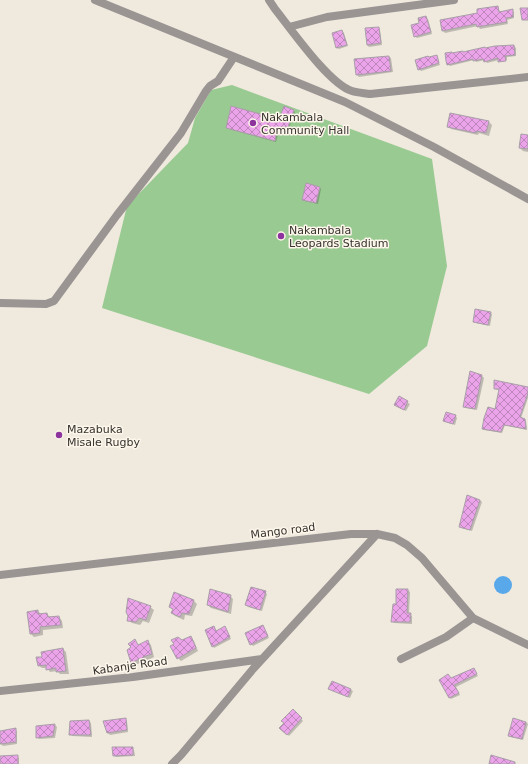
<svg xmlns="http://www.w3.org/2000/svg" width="528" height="764" font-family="'DejaVu Sans',sans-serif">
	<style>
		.green { fill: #99ca91 }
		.water { fill: #59a8ea }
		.shadow { fill: #0003 }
		.building { fill: url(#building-cross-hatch); stroke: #a89fa7 }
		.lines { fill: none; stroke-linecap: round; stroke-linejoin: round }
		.minor { stroke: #9a9493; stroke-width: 8 }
		.poi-dot { fill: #8d339e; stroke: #fdf6eb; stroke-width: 1.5 }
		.labels { text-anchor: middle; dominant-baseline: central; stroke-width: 3; stroke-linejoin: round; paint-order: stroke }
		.poi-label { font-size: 11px; fill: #35322e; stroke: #fdf6eb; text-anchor: start }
		.street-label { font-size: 11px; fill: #35322e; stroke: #fdf6eb }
	</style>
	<defs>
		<pattern id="building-cross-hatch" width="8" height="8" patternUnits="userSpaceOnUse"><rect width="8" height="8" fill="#eba3e9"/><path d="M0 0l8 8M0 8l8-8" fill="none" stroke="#bf85bd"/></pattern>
	</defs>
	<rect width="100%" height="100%" fill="#efe9de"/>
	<path class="green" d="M232,85L432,159L447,266L427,346L369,394L102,308L127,206L188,143L195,118L211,90Z"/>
	<path class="water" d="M494 585a9 9 0 1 1 18 0a9 9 0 1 1-18 0Z"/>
	<path class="shadow" d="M498,7L500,12L512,10L514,12V18L507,20L508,24L480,29L478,26L445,33L443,31Z
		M426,18L428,19L432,34L417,38L415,36L420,24Z
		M378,28L380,30L382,45L369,47L367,45Z
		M342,31L344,33L348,46L339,49L337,48Z
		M514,46L516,48V56L507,57V60H499L487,63L485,60L476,62L474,60L450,66L448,64L453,54Z
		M436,56L440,65L421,71L419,69L429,58Z
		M389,57L391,58L393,72L359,77L357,75Z
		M294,111L295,112L289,128H282V135H278L276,142L229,129L227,127L279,120Z
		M489,122L492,125L489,136L479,133L478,135L451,129L448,126Z
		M528,136V152L523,151L520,148Z
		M319,187L321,189L318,204L305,201L303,200Z
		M490,313L492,314L490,326L476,323L474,321Z
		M482,376L484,378L477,410L466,408L464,406Z
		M495,388H528V398L521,418L526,421L527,430L505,425L502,433L484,430L483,429L496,410L500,390H496Z
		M399,398L410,404L406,411L398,407Z
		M456,416L457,418L455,425L446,422L444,420Z
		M480,500L482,502L472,531L462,528L460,526Z
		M408,590L410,592L409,614L412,616V624L394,623L392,621L397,605Z
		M265,592L267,594L262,611L248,607L246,605Z
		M230,596L233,599L231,614L211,608L208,605Z
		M194,601L197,604L192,616L185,615L184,620L175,616L172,613L173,610L170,607Z
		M150,607L154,610L149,623L143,621L140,625L132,623L128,620Z
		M38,611L42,615L47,614L50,617H59L62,621L63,628L43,630V635L34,637L31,634L28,613Z
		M263,626L269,638L253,646L251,644Z
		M214,627L216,632L226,629L231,639L214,648L213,646Z
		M191,638L194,641L198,651L181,661L178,658L182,641Z
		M135,641L139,646L148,642L151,645L154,657L146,661L147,664L145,661L135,665L132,662V648Z
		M63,649L66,652L69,674H60L57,671L50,672L47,668H42L38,665L43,658Z
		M475,671L478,676L456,687L460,695L451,699L449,697L451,679Z
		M332,690H351L353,691L350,698Z
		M293,710L303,721L289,736L281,728Z
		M125,719L127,721L128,732L110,735L108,733Z
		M89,721L91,723L92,737L72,736L70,734Z
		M526,722L528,724L523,740L511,737L509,735Z
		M55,725L57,727L55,738L39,739L37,737V727Z
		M16,730L17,731V744L3,746L1,744L0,732Z
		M132,748L134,750L135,756L116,757L114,755Z
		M17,756L19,758V764H1Z"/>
	<path class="building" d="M498,6L499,12L513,9V17L506,18L507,22L477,27L476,24L442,31L440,20L467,15L477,13V9Z
		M520,8H528V20H522Z
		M426,16L431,32L414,37L411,25L419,23L418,18Z
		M379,27L381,43L367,45L365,28Z
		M342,30L347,45L336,48L332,33Z
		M514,45L515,55L505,56L506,61L498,62V58L484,62L483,59L473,61V59L447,65L446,61L445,53L452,52V53L463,51V52L485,47V48L495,46Z
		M437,55L439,63L418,70L415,60L428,56L429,57Z
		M389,56L391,71L356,75L354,59Z
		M231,106L279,119L284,106L294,110L288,127H281V133H276L275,141L226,128Z
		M450,113L489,121L486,133L476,131V133L447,127Z
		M521,134L528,135V149L519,148Z
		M306,183L320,187L316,203L302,200Z
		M475,309L491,312L488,325L473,322Z
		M470,371L482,375L475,409L463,407Z
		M494,380L528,387V393L520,417L525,419L526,429L504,425L501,432L482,429L484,418L488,407L495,409L499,389H494Z
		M399,396L408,401L404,410L394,405Z
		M446,412L456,415L453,424L443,421Z
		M467,495L480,500L470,530L459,527Z
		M251,587L266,591L260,610L245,605Z
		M210,589L231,595L228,612L207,605Z
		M396,589H408L407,613H411L410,622H391L393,604H396Z
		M174,592L194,600L189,614L182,613L180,617L171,613L173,609L169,607Z
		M128,598L151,606L146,620L139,618L136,622L127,621L128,616L126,612Z
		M38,610V614L47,613L48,617L59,616L61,625L40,627V633L30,634L27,612Z
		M263,625L268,636L250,645L245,633Z
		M214,626L216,631L225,626L230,637L212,647L205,630Z
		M191,636L196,648L177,659L170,646L174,644L171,640L178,637L182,640Z
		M135,639L138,645L148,640L152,654L143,657L145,661L144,662L141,658L131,663L127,650L131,647L128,644Z
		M63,648L66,671L56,672V668L46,670V665L38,666L36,657H42L41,652Z
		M474,668L477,674L454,685L459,693L449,698L439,680L448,674L451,678Z
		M332,681L351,689L348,697L328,689Z
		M293,709L302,718L287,735L279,728L284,723L281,721Z
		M126,718L127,730L107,733L103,721Z
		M513,718L526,722L522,739L508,736Z
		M89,720L91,735H69L70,721Z
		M55,724L53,736L36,738V726Z
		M16,728V742L0,744V731Z
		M112,747H133V755L113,756Z
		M18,755V764H0V756Z
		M491,755L515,762V764H489Z"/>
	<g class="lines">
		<path class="minor" d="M95,0L345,102L434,147L528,199
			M269,0L275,9C291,29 329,84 352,91C358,93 365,93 370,94L528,77
			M289,27L327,17L454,0
			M0,303L46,304L54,301L117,215L181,133L206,91L210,86L218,81L234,57
			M0,575L351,534H377L395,538L407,545L422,558L473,618L528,645
			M401,659L446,637L473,618
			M0,691L133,677L262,659
			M172,764L181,755L253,669L377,534"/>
	</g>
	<g class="poi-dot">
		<circle cx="253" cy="123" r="4"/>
		<circle cx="281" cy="236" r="4"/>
		<circle cx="59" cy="435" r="4"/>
	</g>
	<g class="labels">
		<g class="poi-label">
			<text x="261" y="117">Nakambala<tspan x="261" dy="13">Community Hall</tspan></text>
			<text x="289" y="230">Nakambala<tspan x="289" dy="13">Leopards Stadium</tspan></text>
			<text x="67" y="429">Mazabuka<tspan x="67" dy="13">Misale Rugby</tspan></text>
		</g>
		<g class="street-label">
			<text transform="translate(283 531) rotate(-7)">Mango road</text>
			<text transform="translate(130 666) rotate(-8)">Kabanje Road</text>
		</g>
	</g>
</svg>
